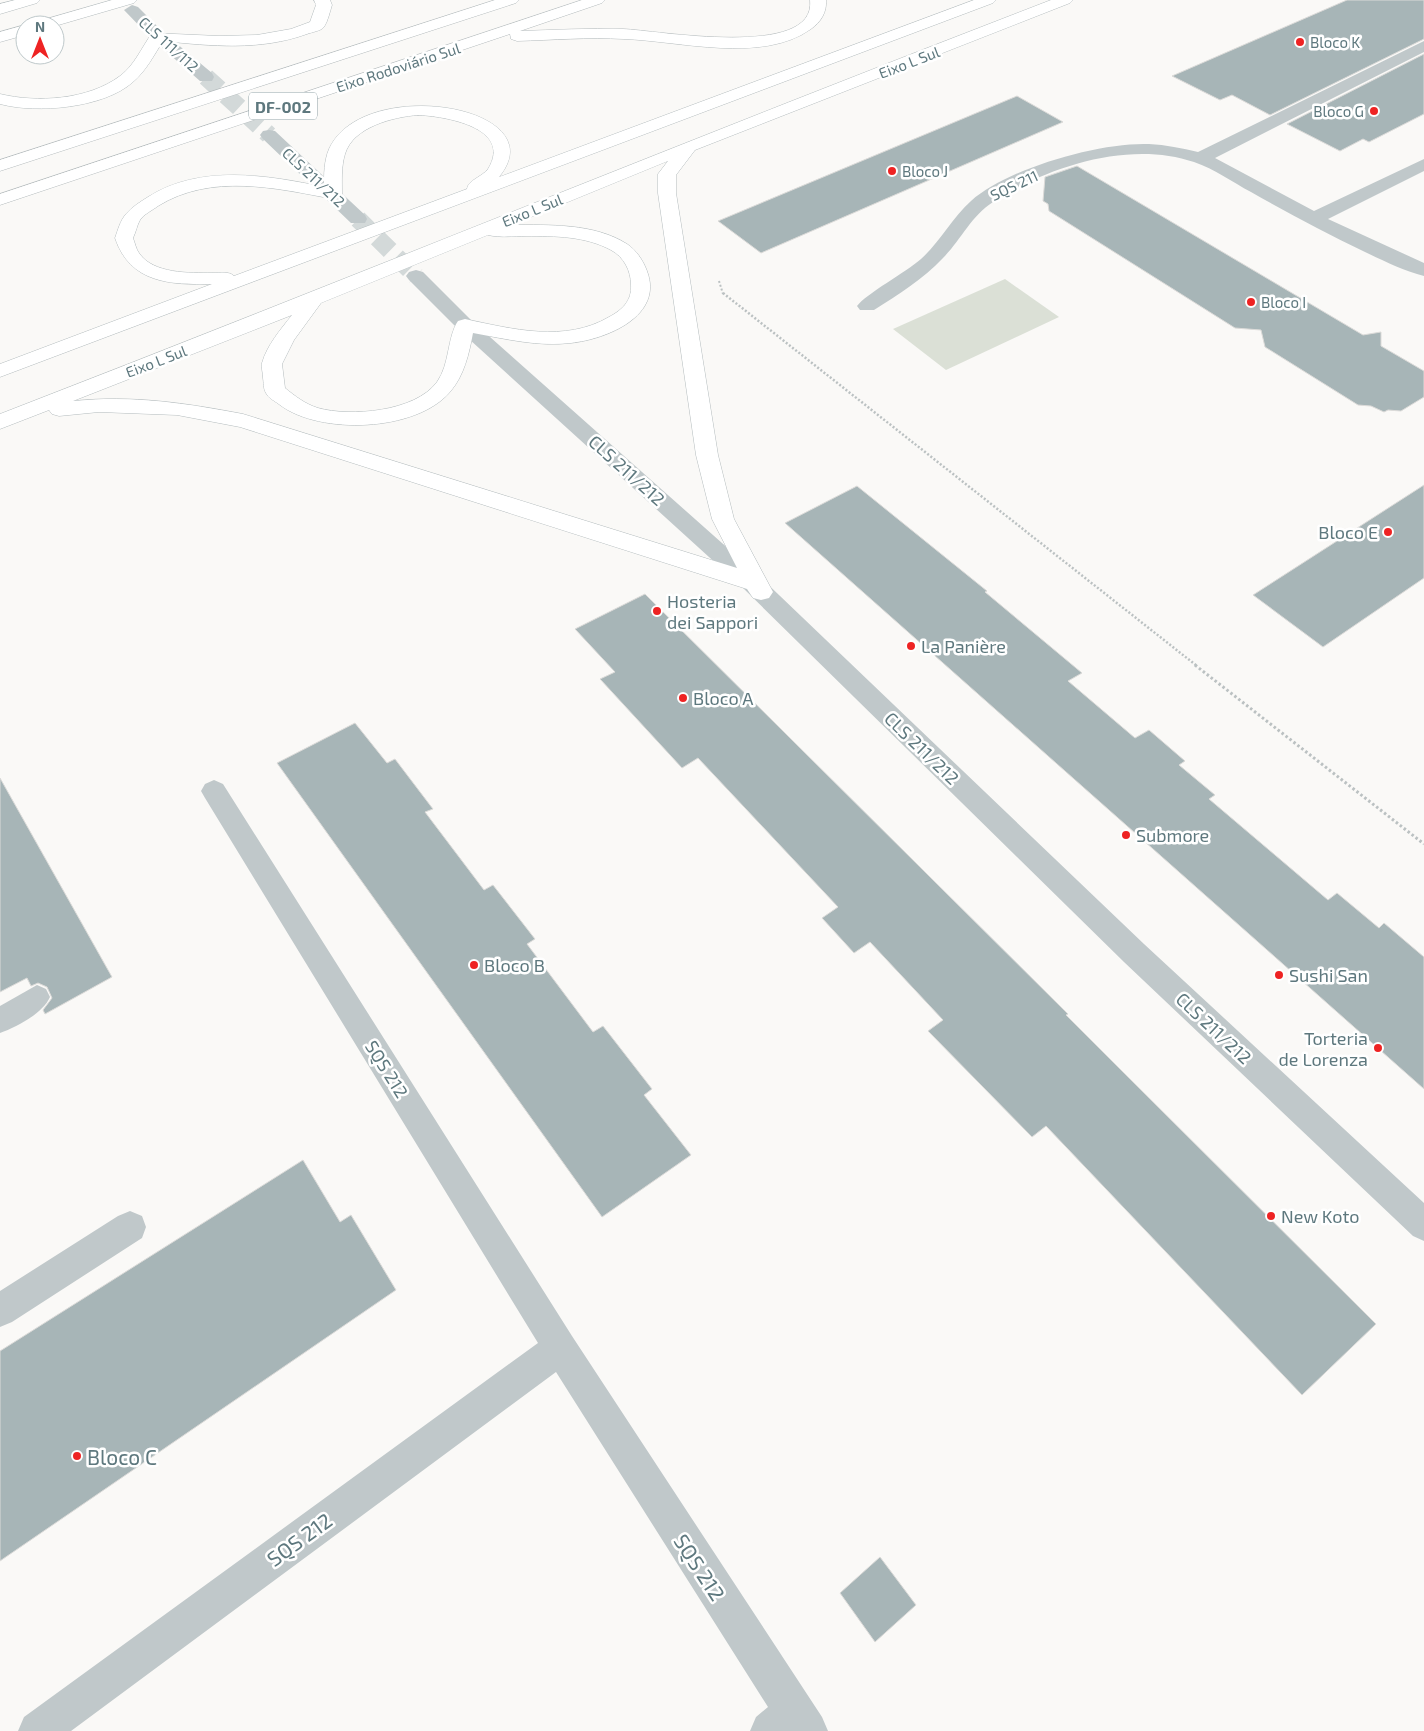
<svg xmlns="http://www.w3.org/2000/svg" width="1424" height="1731" font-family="'Exo 2',sans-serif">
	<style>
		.green { fill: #dbe0d6 }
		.building { fill: #a7b5b7; stroke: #dcdbd9 }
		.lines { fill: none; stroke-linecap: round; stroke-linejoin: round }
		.tertiary-tunnel { stroke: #d3d9d9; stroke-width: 18; stroke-dasharray: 18 9; stroke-linecap: butt }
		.primary-casing { stroke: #b4bcbe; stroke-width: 1 }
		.trunk-casing { stroke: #b4bbbd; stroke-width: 1 }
		.path-far2 { stroke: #bbc1c2; stroke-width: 2; stroke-dasharray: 2 2; stroke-linecap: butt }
		.path-far1 { stroke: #bbc1c2; stroke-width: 2.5; stroke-dasharray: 2 2; stroke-linecap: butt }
		.path { stroke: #bbc1c2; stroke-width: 3; stroke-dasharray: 2.5 2.5; stroke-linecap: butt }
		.service { fill: #c0c8ca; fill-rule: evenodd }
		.minor { fill: #c0c8ca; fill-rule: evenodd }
		.tertiary { fill: #c0c8ca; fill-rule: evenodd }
		.primary { fill: #fff; fill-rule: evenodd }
		.trunk { fill: #fff; fill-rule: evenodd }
		.poi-dot { fill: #ee2323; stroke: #fff; stroke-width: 2 }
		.labels { text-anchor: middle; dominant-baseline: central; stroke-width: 5; stroke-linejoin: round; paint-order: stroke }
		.far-poi-label { font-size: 15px; fill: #5e787e; stroke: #fff; text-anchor: start }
		.far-street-label { font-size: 15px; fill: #5e787e; stroke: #fff }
		.shield { fill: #fff; stroke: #8ea0a5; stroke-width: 1 }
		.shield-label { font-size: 16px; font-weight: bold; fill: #5e787e }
		.street-label { font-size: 18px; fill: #5e787e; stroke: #fff }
		.poi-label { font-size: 18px; fill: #5e787e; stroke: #fff; text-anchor: start }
		.near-poi-label { font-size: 21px; fill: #5e787e; stroke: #fff; text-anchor: start }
		.near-street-label { font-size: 21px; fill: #5e787e; stroke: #fff }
	</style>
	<rect width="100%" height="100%" fill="#faf9f7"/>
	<path class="green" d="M1005,279L1059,317L946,370L893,329Z"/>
	<path class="building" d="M1347,0H1424V39L1270,115L1232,95L1220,100L1172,76Z
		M1424,54V114L1369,142L1363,139L1340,151L1287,124Z
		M1017,96L1063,122L761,253L718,221Z
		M1077,166L1363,335L1381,332V346L1424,371V397L1401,411L1388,410L1384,412L1371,406L1358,405L1265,347L1261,330L1235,328L1049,211L1048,204L1043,201L1045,177Z
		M1424,485V578L1323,647L1253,595Z
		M857,486L987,591L985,592L1082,673L1068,681L1135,738L1149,730L1185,761L1179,765L1215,795L1209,799L1328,900L1337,893L1379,928L1384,923L1424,957V1089L785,523Z
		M645,594L1068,1014L1066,1015L1119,1068L1376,1324L1302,1395L1046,1126L1032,1137L928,1031L943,1020L870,942L854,953L822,918L838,907L698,758L682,768L600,679L615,672L575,629Z
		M355,723L387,763L395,759L433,809L425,812L484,890L493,885L535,939L527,944L593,1032L603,1026L652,1089L644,1095L691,1155L602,1217L277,763Z
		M0,778L112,977L45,1014L43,1010L52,998L47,987L38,983L31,986L27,978L0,992Z
		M303,1160L340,1222L351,1215L396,1290L0,1561V1351Z
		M880,1557L916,1605L875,1642L840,1593Z"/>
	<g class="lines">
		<path class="tertiary-tunnel" d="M206,77L269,135
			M358,219L416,276"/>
		<g class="primary-casing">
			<path id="primary" d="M15,0H40L37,3L0,14V4Z
				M112,0H137L134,3L55,26L34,25L36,22Z
				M314,0H330L332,5C330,11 328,21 324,27C321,31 312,32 307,34C260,51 211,46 163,41C154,55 146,71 133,82C104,108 37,114 0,104V94C37,103 88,100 120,76C134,66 142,47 152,33L219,36L257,35L291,29L310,22L316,5Z
				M974,0H996L993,3L0,377V364L212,284C170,285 130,283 115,238C118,230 120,221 126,214C132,207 140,202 148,197C200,164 267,175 324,187C324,174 324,161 329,149C363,74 558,106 499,177ZM418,115C443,116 514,127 488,169C482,177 468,180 467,189L234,276C229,271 220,273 212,273C190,273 153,274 139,253C136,249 135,243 133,238C136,232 137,225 140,220C144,214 153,210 158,206C211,173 276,188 333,199L339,198L342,194C342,181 341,167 345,154C353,127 393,117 418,115Z
				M1051,0H1073L1070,3L695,150L676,175V193L718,455L734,519L773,592L769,598L761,600L753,598L747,589L240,427L177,415L99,412L59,416L52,414L49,410L0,429V414C351,278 700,135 1051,0ZM668,161L658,174V193L696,455L712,519L737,568L243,414C185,403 133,395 73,401L292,315C281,329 267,345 262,363C261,367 263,373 263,378C264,383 263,388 266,393C268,398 275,401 280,405C320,435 416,432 450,392C464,376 469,354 473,333C506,339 539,347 571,343C607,339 664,316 647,271C643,260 636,250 627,244C594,223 549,225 512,225ZM488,235C500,238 514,236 526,236C555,236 585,236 611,250C624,257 631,271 631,285C632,301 622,310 609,317C565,343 512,329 465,319L458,321C447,337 450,364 437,382C415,412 350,417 318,408C305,404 295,396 285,388L282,364L294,340L321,303Z
				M25,25V35L0,42V32Z"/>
		</g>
		<g class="trunk-casing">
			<path id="trunk" d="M495,0H519L516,3L0,171V160Z
				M582,0H605L602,3L520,31C554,30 589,28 623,29C655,30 817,60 810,0H826C827,12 821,22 811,29C762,64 680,41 624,39C588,37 553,40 517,41L511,39L510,34L0,205V194Z"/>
		</g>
		<path class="path-far2" d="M719,281L723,294"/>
		<path class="path-far1" d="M723,293L1197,666"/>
		<path class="path" d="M1195,665L1424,844"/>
		<path class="service" d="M37,985L46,989L50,997C43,1013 17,1027 0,1033V1006Z"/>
		<path class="minor" d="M1424,41V52L1215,158L1314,211L1424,159V171L1328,219L1424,263V276C1404,271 1384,261 1365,252C1326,233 1288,213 1251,192C1232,182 1215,169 1194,162C1130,140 1048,166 993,202C971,216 961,240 943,258C923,279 898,295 874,310H860L857,306C866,294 906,272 921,259C940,242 952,218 971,201C1008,168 1100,142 1149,144C1166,145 1182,148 1198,152Z
			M214,780L223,784L572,1336L822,1717L828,1731H750L756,1717L768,1707L556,1372L71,1731H18L24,1717L538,1343L205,798L201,791L205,784Z
			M130,1211L142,1216L146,1227L142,1238L12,1322L0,1327V1291L118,1216Z"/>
		<path class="tertiary" d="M132,5L138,7L164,33L212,73L214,77L212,81H200L152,39L124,10Z
			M269,130L275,131L365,215L367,219L365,223H351L263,139L260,135L263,131Z
			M416,270L423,272L472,321L758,575L1144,944L1424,1203V1241L1413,1236L1124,962L742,587L458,329L409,280L406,276L409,272Z"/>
		<use href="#primary" class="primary"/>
		<use href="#trunk" class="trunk"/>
	</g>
	<g class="poi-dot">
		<circle cx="1300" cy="42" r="5"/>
		<circle cx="1374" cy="111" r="5"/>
		<circle cx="892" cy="171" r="5"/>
		<circle cx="1251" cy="302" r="5"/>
		<circle cx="1388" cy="532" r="5"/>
		<circle cx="657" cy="611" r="5"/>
		<circle cx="911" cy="646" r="5"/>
		<circle cx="683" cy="698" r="5"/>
		<circle cx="1126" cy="835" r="5"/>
		<circle cx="474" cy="965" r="5"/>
		<circle cx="1279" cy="975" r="5"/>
		<circle cx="1378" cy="1048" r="5"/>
		<circle cx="1271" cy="1216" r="5"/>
		<circle cx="77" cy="1456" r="5"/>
	</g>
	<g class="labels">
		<g class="far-poi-label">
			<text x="1310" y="42">Bloco K</text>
			<text x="1364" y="111" text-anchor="end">Bloco G</text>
			<text x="902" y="171">Bloco J</text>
			<text x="1261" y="302">Bloco I</text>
		</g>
		<g class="far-street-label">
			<text transform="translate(169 44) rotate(42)">CLS 111/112</text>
			<text transform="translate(909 62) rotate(-21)">Eixo L Sul</text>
			<text transform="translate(398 67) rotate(-18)">Eixo Rodoviário Sul</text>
			<text transform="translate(314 177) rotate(43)">CLS 211/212</text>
			<text transform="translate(1014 185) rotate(-25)">SQS 211</text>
			<text transform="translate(532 210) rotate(-22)">Eixo L Sul</text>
			<text transform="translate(156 361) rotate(-21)">Eixo L Sul</text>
		</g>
		<rect class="shield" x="249" y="92.5" width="68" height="27" rx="4"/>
		<g class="shield-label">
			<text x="283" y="106">DF-002</text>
		</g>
		<g class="street-label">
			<text transform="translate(627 470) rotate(42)">CLS 211/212</text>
			<text transform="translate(922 748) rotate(44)">CLS 211/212</text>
			<text transform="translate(1214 1028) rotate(43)">CLS 211/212</text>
			<text transform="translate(387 1069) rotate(58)">SQS 212</text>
		</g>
		<g class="poi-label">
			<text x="1378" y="532" text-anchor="end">Bloco E</text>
			<text x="667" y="601">Hosteria<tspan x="667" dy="21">dei Sappori</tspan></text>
			<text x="921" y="646">La Panière</text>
			<text x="693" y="698">Bloco A</text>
			<text x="1136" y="835">Submore</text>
			<text x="484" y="965">Bloco B</text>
			<text x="1289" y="975">Sushi San</text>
			<text x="1368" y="1038" text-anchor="end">Torteria<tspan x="1368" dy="21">de Lorenza</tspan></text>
			<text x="1281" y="1216">New Koto</text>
		</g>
		<g class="near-poi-label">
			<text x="87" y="1456">Bloco C</text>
		</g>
		<g class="near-street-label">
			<text transform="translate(299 1539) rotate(-36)">SQS 212</text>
			<text transform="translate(700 1567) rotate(57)">SQS 212</text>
		</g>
	</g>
	<g transform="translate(40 40)"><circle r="24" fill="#ffffff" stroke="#bfc9cb"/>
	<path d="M0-4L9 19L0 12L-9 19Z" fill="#ee2323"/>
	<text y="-8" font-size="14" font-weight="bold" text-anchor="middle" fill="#5e787e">N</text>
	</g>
</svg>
